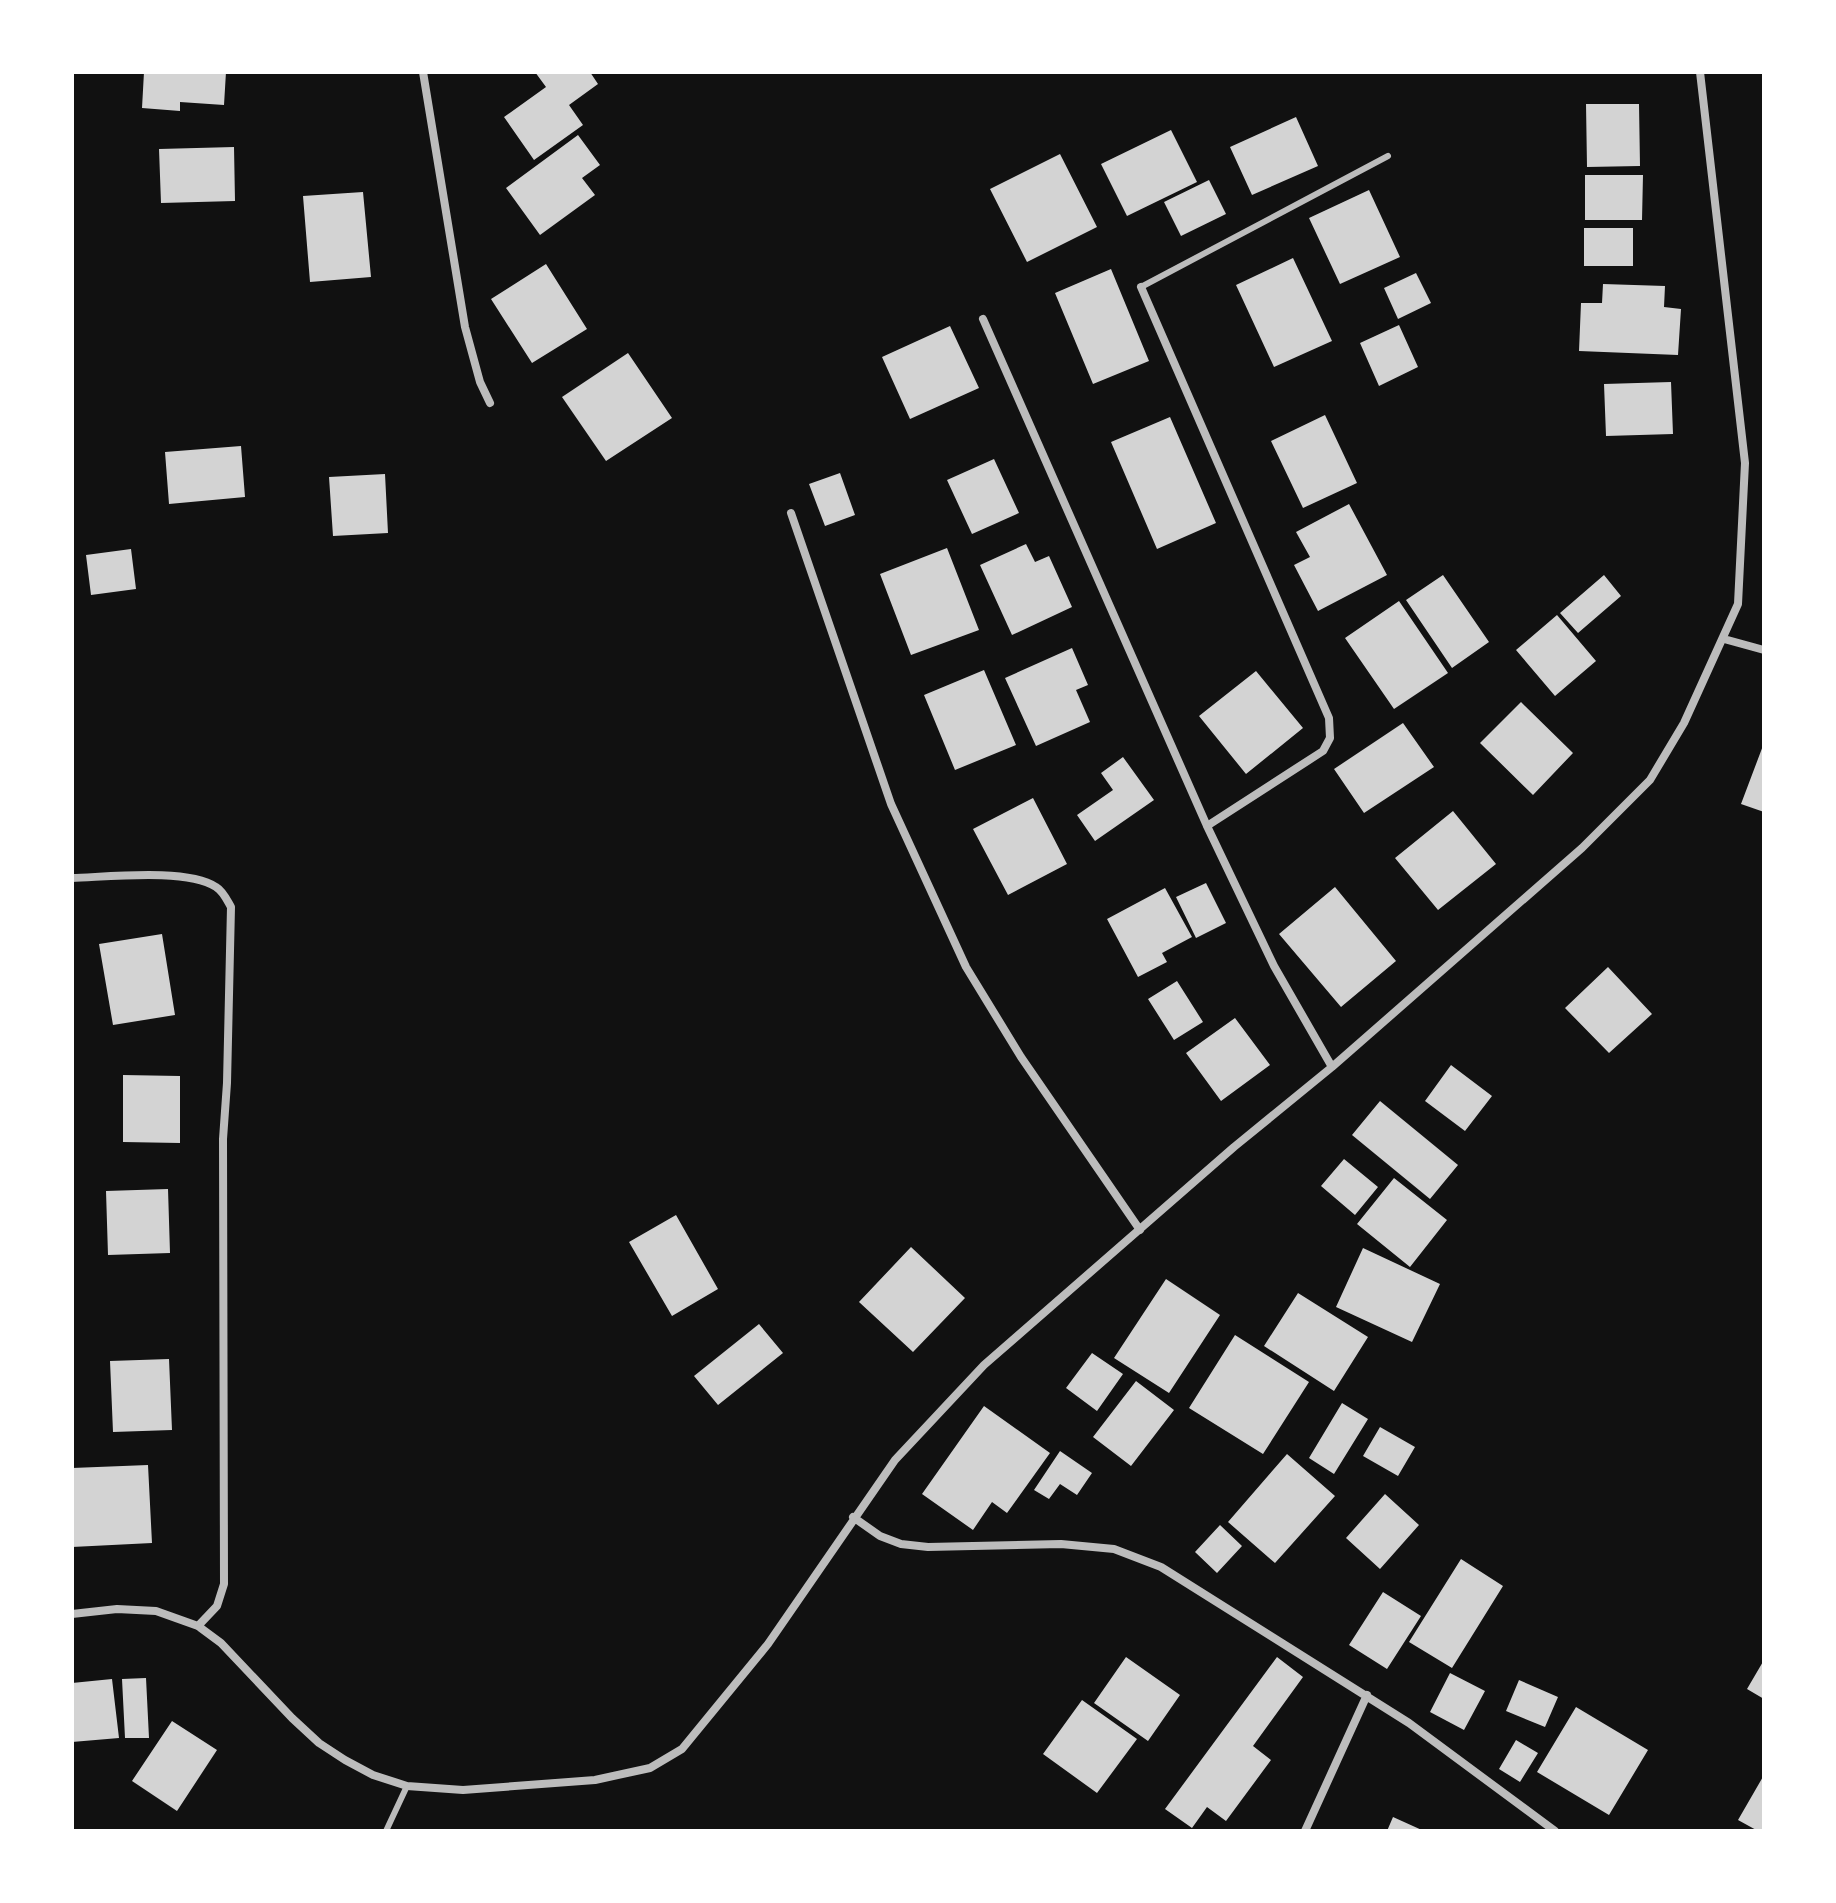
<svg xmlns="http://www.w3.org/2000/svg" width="1836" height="1903" font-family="Merriweather,serif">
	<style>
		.building { fill: #d3d3d3 }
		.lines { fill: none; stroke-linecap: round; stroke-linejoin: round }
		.service { stroke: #bcbcbc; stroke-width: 6 }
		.minor { stroke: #bcbcbc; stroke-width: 8 }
	</style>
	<rect width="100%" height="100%" fill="#111"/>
	<path class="building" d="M144,72H226L224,105L180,102V111L142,108Z
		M535,72H590L598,84L569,105L583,125L534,160L504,117L546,87Z
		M1586,104H1639L1640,166L1587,167Z
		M1296,117L1318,166L1252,195L1230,147Z
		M1171,130L1197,182L1127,216L1101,164Z
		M578,135L600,165L582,178L595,195L540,235L506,188Z
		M234,147L235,201L161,203L159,149Z
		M1060,154L1097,227L1027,262L990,189Z
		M1585,175H1643L1642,220H1585Z
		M1209,180L1226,214L1181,236L1164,202Z
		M1369,190L1400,257L1340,284L1309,218Z
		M363,192L371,277L310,282L303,196Z
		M1584,228H1633V266H1584Z
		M1293,258L1332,341L1274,367L1236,285Z
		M546,264L587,329L532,363L491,299Z
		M1111,269L1149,361L1093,384L1055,293Z
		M1416,273L1431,303L1398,319L1384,288Z
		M1603,284L1665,286L1664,307L1681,309L1678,355L1579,351L1581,303H1602Z
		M1399,325L1418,367L1379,386L1360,343Z
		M950,326L979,388L910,419L882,357Z
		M628,353L672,418L606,461L562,397Z
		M1671,382L1673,434L1606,436L1604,384Z
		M1325,415L1357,483L1303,508L1271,441Z
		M1170,417L1216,523L1157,549L1111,442Z
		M241,446L245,497L169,504L165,452Z
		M994,459L1019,513L972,534L947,480Z
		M840,473L855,515L825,526L809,484Z
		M385,474L388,533L333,536L329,477Z
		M1349,504L1387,575L1318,611L1294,565L1310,557L1296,532Z
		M1026,544L1035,562L1049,556L1072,607L1012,635L980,565Z
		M947,548L979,630L911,655L880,574Z
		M131,549L136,589L91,595L86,555Z
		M1443,575L1489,642L1452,668L1406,600Z
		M1604,575L1621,596L1578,633L1560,613Z
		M1399,601L1448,673L1394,709L1345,638Z
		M1557,615L1596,661L1555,696L1516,650Z
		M1072,648L1088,685L1076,690L1090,722L1036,746L1005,678Z
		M984,670L1016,745L955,770L924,695Z
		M1256,671L1303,728L1246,774L1199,716Z
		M1521,702L1573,753L1533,795L1480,743Z
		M1403,723L1434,767L1364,813L1334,769Z
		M1764,743V812L1741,804Z
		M1123,757L1154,800L1095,841L1077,815L1113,790L1101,773Z
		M1033,798L1067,864L1008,895L973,829Z
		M1453,811L1496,864L1438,910L1395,858Z
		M1206,883L1226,923L1196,938L1176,897Z
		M1335,887L1396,961L1341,1007L1279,934Z
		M1165,888L1192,937L1162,953L1167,962L1138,977L1107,919Z
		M162,934L175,1015L113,1025L99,944Z
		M1608,967L1652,1014L1609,1053L1565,1008Z
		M1177,981L1203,1022L1174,1040L1148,999Z
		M1235,1018L1270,1065L1221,1101L1186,1053Z
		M1451,1065L1492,1096L1465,1131L1425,1101Z
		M123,1075L180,1076V1143L123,1142Z
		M1380,1101L1458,1165L1430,1199L1352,1135Z
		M1344,1159L1378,1187L1355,1215L1321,1186Z
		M1394,1178L1447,1220L1410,1267L1357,1224Z
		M168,1189L170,1253L108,1255L106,1191Z
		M676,1215L718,1289L672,1316L629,1242Z
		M911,1247L965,1298L913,1352L859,1302Z
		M1363,1248L1440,1284L1412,1342L1336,1307Z
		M1166,1279L1220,1315L1169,1393L1114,1358Z
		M1298,1293L1368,1337L1334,1391L1264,1346Z
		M759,1324L783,1353L718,1405L694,1376Z
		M1235,1335L1309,1382L1263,1454L1189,1408Z
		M1092,1353L1123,1374L1097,1411L1066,1388Z
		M169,1359L172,1430L113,1432L110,1361Z
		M1136,1381L1174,1410L1131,1466L1093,1437Z
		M1342,1403L1368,1419L1334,1474L1309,1458Z
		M984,1406L1050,1453L1007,1513L992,1502L973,1530L922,1494Z
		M1380,1427L1415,1447L1398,1476L1363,1456Z
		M1060,1451L1092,1473L1077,1495L1060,1484L1049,1499L1034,1490Z
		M1287,1454L1335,1496L1275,1563L1228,1522Z
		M148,1465L152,1543L72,1547V1468Z
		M1385,1494L1419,1525L1380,1569L1346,1538Z
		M1220,1525L1242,1546L1217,1573L1195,1552Z
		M1461,1559L1503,1586L1452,1668L1409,1642Z
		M1383,1592L1421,1616L1387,1669L1349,1645Z
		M1126,1657L1180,1695L1148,1741L1094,1703Z
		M1277,1657L1303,1677L1253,1746L1271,1760L1226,1821L1207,1807L1192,1828L1165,1809Z
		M1764,1660V1699L1747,1689Z
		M1450,1673L1485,1691L1464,1730L1430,1712Z
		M146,1678L149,1738H125L122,1679Z
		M112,1679L119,1738L72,1742V1683Z
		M1519,1680L1558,1697L1545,1727L1506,1711Z
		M1082,1700L1137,1739L1097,1793L1043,1754Z
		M1576,1707L1648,1750L1609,1815L1537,1772Z
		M172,1721L217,1750L177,1811L132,1781Z
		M1516,1740L1538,1753L1520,1782L1499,1769Z
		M1764,1775V1831H1758L1738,1820Z
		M1393,1817L1424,1831H1387Z"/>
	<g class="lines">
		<path class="service" d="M1141,287L1388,156
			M386,1831L407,1786"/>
		<path class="minor" d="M423,72L465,327L480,382L490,403
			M1141,287L1329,718L1330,738L1323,751L1207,826
			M983,319L1207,826L1274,966L1332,1067
			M791,513L891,804L966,967L1021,1057L1140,1230
			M1724,639L1764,650
			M72,878C108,877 187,868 216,887C223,891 227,900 231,907L227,1083L223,1139L224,1584L217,1606L198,1626
			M853,1517L880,1536L901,1544L928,1547L1061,1544L1114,1549L1161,1567L1409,1723L1555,1831
			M72,1614L117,1609L156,1611L198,1626L221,1643L292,1718L319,1743L345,1760L373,1775L407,1786L463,1790L595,1780L650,1768L682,1749L768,1644L895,1460L984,1365L1234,1147L1332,1067L1582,848L1650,780L1684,723L1738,604L1745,463L1700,72
			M1305,1831L1367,1695"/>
	</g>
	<rect width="1836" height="1903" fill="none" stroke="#ffffff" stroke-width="148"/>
</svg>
